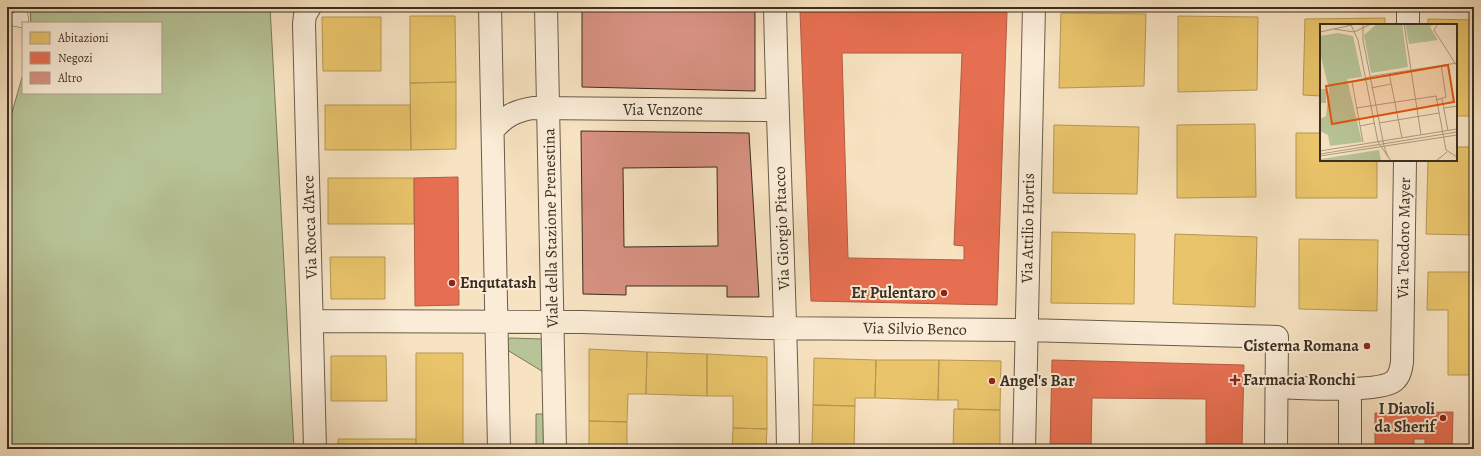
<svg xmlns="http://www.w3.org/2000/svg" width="1481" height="456" font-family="Alegreya,serif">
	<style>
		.green { fill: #b7c497; stroke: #797a5c }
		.homes { fill: #e9c46a; stroke: #b59754 }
		.shops { fill: #e76f51; stroke: #b35c43; fill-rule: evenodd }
		.building { fill: #d79181; stroke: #3b2f21; fill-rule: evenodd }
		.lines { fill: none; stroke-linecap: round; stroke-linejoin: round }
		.lane-casing { stroke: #6a5c49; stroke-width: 14 }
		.street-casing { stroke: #6a5c49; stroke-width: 24 }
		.lane { stroke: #faecd7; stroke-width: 13 }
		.street { stroke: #faecd7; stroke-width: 22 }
		.poi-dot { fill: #8f2418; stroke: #faecd7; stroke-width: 1.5 }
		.labels { text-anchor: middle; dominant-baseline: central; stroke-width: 4; stroke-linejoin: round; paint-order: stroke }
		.street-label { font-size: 16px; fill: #3b2f21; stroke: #faecd7 }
		.poi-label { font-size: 16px; font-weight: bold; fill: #3b2f21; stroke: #faecd7; text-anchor: start }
		.inset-road { fill: none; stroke: #ac9a81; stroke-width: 1 }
		.view { fill: #df570d; fill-opacity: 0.15; stroke: #df570d; stroke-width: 2 }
		.inset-edge { fill: none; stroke: #3b2f21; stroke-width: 2 }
	</style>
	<rect width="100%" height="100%" fill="#f7e2c1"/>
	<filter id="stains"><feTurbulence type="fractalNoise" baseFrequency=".005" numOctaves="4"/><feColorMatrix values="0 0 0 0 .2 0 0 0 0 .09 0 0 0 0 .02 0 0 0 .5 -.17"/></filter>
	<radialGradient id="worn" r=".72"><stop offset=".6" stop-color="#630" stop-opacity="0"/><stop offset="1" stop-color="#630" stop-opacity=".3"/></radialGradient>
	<path class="green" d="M30,7H270L294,449H7V130L23,74V93H161V23H31Z
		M510,338L542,339L545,373L504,348L506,341Z
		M536,414H545L546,449H536Z"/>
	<path class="homes" d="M1061,13L1146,14L1144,86L1059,88Z
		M410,16H455L456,82L410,83Z
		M1178,16L1258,17L1257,90L1178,92Z
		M322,17H381V71H323Z
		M1385,18V25H1321V96L1303,95L1305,19Z
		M1428,19L1474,20V116H1456V25H1428Z
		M456,82V149L411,150L410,83Z
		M325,105H410L411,150H325Z
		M1255,124L1256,197L1177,198V125Z
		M1054,125L1139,127L1137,194L1053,193Z
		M1296,133H1321V160H1377V198H1296Z
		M1456,147H1474V235L1426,234L1428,160H1456Z
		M328,178H414V224H328Z
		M1052,232L1135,234L1134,304L1051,303Z
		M1175,234L1257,237L1255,307L1173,304Z
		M1299,239L1378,240L1377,311L1299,309Z
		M330,257H385V299H331Z
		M1428,272H1474V375H1448V310H1427Z
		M589,349L647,352L646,394H628L627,422L589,421Z
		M647,352L707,354V396L646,394Z
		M416,353H463V449H416Z
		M707,354L767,357V429L733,428V396H707Z
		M331,356H386L387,401H331Z
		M814,358L876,360L875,398H855V406L813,405Z
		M876,360H939L938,400L875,398Z
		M939,360L1001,361L1000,410L958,409V400H938Z
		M813,405L855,406L854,449H812Z
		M954,409L1000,410V449H953Z
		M589,421L627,422V449H589Z
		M733,428L767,429L766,449H732Z
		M338,439H416V449H338Z"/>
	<path class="shops" d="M800,11L1007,12L997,305L811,301ZM842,53H962L954,245L964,246V260L848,258Z
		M458,177L459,305L415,306L414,178Z
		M1052,360L1244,365L1242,449H1206V399L1092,398L1091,449H1050Z
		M1453,412L1452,449H1425V439H1414V449H1375V413Z"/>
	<path class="building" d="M582,8L755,10V91L582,87Z
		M581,131L749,133L759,297H727V286H626V295L583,294ZM717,167L718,246L624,247L623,168Z"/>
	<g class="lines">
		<g class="lane-casing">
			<path id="lane" d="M7,18L22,21L20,7"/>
		</g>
		<g class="street-casing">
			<path id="street" d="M310,7L305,15L304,24L315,449
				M490,7L499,449
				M546,7L555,449
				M775,7C778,154 786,302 788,449
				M1408,25V7
				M493,130C505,116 515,111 533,108L777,110
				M313,321L582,322L764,328L1026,330L1277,337L1276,449
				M1277,387C1299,388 1379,393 1394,381C1400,376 1401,369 1402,362L1405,160
				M1024,449L1034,7
				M1350,449V388"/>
		</g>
		<use href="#lane" class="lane"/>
		<use href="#street" class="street"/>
	</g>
	<g class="poi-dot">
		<circle cx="452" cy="283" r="4"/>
		<circle cx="944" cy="293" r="4"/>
		<circle cx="1367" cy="346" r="4"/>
		<path d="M1233 374h4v4h4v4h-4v4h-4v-4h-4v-4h4z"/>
		<circle cx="992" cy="381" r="4"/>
		<circle cx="1443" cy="418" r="4"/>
	</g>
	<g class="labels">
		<g class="street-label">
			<text x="663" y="110">Via Venzone</text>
			<text transform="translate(310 227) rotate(-92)">Via Rocca d'Arce</text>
			<text transform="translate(551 228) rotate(-91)">Viale della Stazione Prenestina</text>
			<text transform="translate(782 228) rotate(-92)">Via Giorgio Pitacco</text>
			<text transform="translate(1028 228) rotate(-89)">Via Attilio Hortis</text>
			<text transform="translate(1404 238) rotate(-89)">Via Teodoro Mayer</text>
			<text transform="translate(915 329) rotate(1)">Via Silvio Benco</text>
		</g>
		<g class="poi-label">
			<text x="460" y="283">Enqutatash</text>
			<text x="936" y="293" text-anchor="end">Er Pulentaro</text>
			<text x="1359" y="346" text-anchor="end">Cisterna Romana</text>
			<text x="1243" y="380">Farmacia Ronchi</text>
			<text x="1000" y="381">Angel's Bar</text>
			<text x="1435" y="409" text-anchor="end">I Diavoli<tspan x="1435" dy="18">da Sherif</tspan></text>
		</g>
	</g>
	<g transform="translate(1320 24)">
		<rect width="137" height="137" fill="#f7e2c1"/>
		<path d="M57,0H82L88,43L51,49L44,11ZM85,0H113L110,3L118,16L89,20ZM18,9L33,12L42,53L27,55L42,118L10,122L8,111L0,107V95L6,92L9,65L0,29V12ZM0,65H6V79H0ZM59,126L61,137H0V135Z" fill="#b7c497"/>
		<path class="inset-road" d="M43,0V16L64,122L68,133M84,0L101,111M118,0L114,6L137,42M31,1L38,16L58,118L71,137M14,5L34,8L51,0M0,8L36,0M69,49L82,114M51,64L71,60M122,75L128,107M116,76L126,73L121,41M36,84L116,72L126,126L137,133M124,84L137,82M59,99L119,89M40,102L55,99M43,118L32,58L53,52L137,39M0,127L137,105M0,130L137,108M0,132L137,111M116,137L127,128"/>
		<path class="view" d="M128,41L134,78L12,100L6,62Z"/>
		<rect width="137" height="137" class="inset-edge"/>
	</g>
	<rect width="1481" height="456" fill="none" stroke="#f7e2c1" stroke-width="24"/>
	<rect x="8" y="8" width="1465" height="440" fill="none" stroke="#3b2f21" stroke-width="2"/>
	<rect x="12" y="12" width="1457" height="432" fill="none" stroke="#3b2f21"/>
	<rect x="22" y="22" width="140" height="72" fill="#faecd7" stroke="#aea08e"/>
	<rect x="30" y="32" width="20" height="12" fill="#e9c46a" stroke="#aea08e"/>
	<text x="58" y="42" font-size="12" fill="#3b2f21">Abitazioni</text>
	<rect x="30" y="52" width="20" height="12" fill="#e76f51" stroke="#aea08e"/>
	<text x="58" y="62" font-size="12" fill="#3b2f21">Negozi</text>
	<rect x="30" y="72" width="20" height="12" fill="#d79181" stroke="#aea08e"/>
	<text x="58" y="82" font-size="12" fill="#3b2f21">Altro</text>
	<rect width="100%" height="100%" filter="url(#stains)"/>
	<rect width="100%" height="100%" fill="url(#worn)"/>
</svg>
